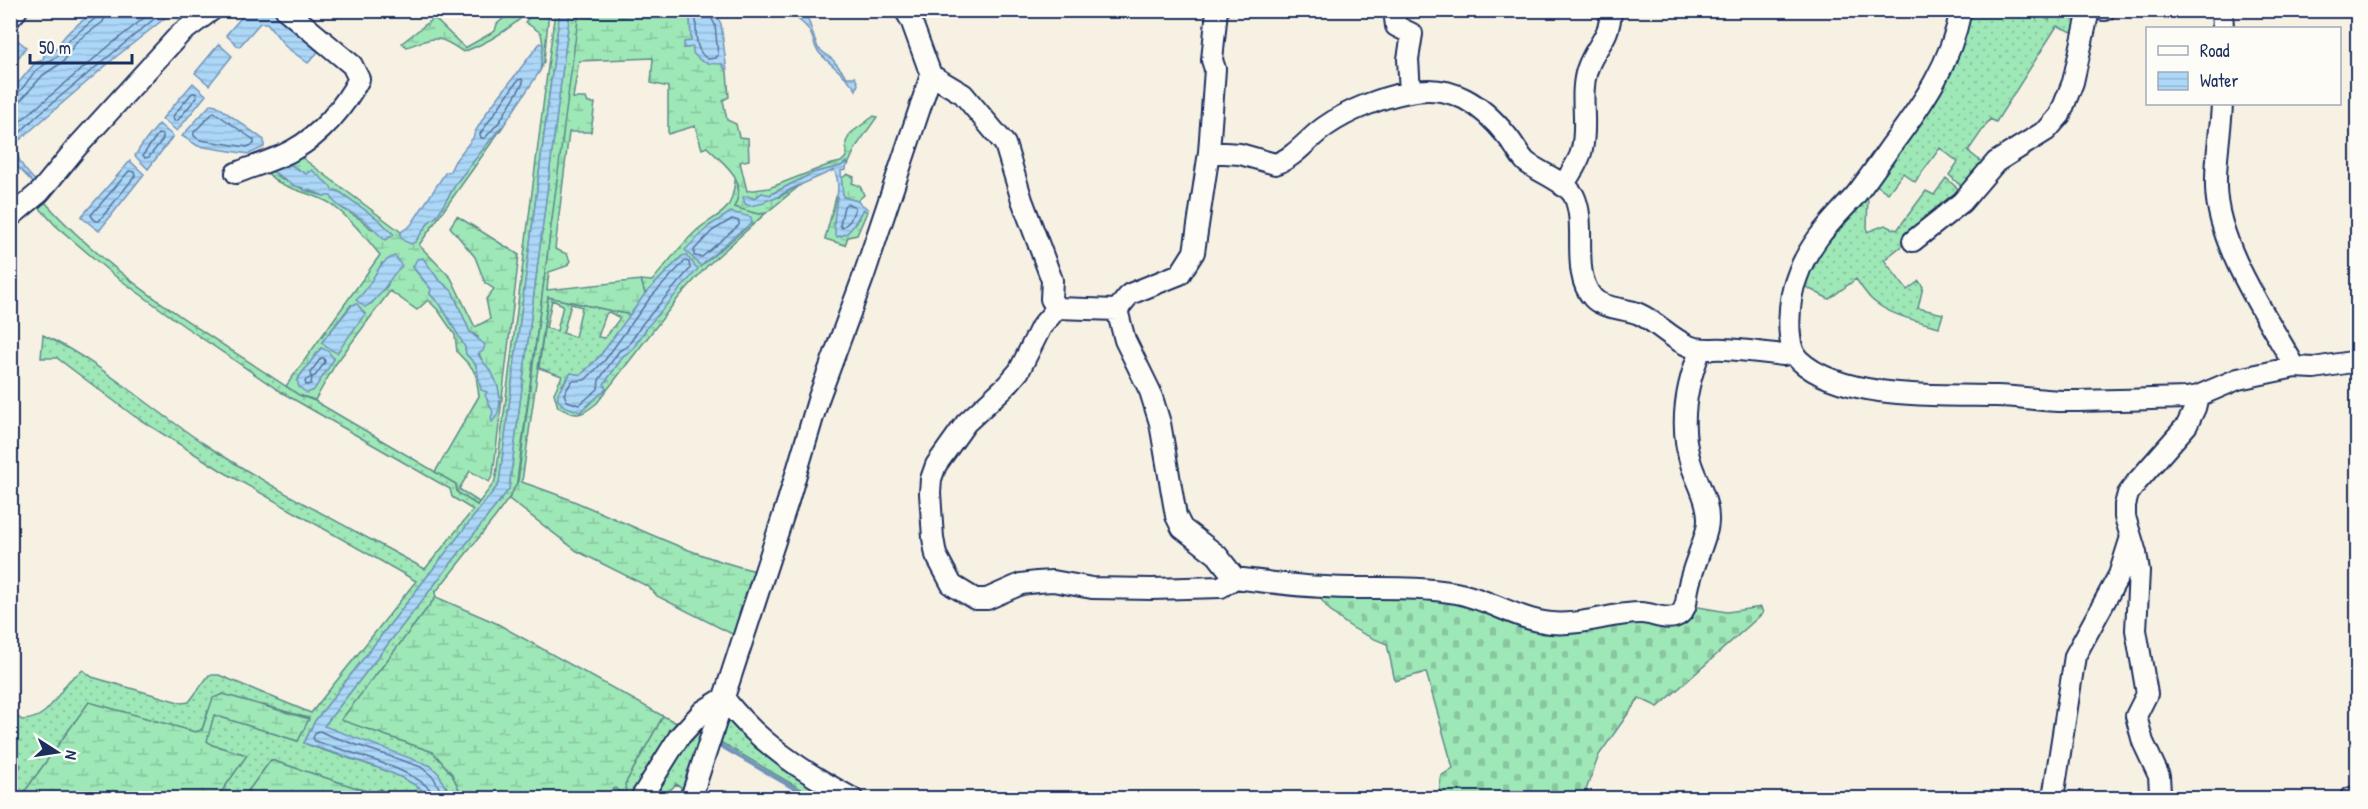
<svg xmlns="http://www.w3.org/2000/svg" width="2368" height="809" font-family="'Patrick Hand',sans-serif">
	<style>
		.grass { fill: url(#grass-dots); stroke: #5c8b8a; stroke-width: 1.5; fill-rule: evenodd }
		.wetland { fill: url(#wetland-marsh); stroke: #5c8b8a; stroke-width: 1.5; fill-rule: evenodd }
		.cemetery { fill: url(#cemetery-stones); stroke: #5c8b8a; stroke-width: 1.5 }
		.water { fill: url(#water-rules); stroke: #7294ba; stroke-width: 1.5 }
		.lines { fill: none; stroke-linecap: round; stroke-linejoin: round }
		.shore { stroke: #55729b; stroke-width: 1.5 }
		.stream { stroke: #7294ba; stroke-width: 4 }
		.minor-casing { stroke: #1b2f5e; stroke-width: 24 }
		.minor { stroke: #fdfcf7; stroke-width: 20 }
	</style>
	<defs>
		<pattern id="grass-dots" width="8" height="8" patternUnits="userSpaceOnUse" patternTransform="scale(1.5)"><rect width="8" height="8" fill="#9ee7b6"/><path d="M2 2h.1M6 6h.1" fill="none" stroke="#88c69f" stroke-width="1.8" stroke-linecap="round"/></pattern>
		<pattern id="wetland-marsh" width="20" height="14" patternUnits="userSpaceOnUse" patternTransform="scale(1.5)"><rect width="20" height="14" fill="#9ee7b6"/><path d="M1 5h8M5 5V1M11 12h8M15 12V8" fill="none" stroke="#88c69f"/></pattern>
		<pattern id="cemetery-stones" width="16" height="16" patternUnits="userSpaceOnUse" patternTransform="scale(1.5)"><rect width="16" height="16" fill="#9ee7b6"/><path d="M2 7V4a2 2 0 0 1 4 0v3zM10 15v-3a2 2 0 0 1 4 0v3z" fill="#88c69f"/></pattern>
		<pattern id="water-rules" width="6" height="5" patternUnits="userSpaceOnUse" patternTransform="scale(1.5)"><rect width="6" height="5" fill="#acd7f7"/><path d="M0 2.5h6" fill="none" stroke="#93b9d6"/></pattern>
	</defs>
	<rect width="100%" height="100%" fill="#f7f1e3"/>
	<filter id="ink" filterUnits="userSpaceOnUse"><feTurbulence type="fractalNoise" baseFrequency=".0167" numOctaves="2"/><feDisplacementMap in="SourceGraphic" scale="12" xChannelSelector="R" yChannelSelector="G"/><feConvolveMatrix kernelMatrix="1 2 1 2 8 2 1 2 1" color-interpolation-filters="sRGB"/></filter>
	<g filter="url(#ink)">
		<path class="grass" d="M555,11H560L499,484L315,721L304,743C338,758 408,770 430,798H387L381,789L372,793L271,760L243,798H217L247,755L212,745L206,740L214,715L298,741L308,718L264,705L208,711L202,730L195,732L89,702L20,798H11V781L21,766L11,751L10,711L22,720C48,719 54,699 68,682C72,677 78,674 83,670L92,677L182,703L189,702L209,675H219L311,713L416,581L222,471L134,416L57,358H41L43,335C102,363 151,409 206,445C276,491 352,529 425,569L473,510L452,497L450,489L281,392L184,326L111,273L55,225L37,205L44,201C115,281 212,336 299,395L315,401L456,484L457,492L477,505L494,483L496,476Z
			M570,11H579L577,37L516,488L496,516L435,593L436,597L342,720L433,752L452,774L463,798H450L446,786L324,726L509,489Z
			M1969,11H2031L2049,20L2052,11H2085L2080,35L2057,26L1996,122L1990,119L1968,151L1988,167L1966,191L1949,175L1958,162L1940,148L1915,182L1903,173L1888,193L1872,182C1908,132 1964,73 1969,11Z
			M736,175L739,193L737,201L758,214L766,213L708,265L679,297L597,403C580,417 577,417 558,407L554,393L562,376L539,368L548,297L631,315L600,356L581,375L571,373L562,385L580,412L606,389L604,384L624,355L632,350L648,326L682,256L645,294L641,280L652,281C666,265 679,247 695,232C704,222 722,216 728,206C734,197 734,185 736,175ZM728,214L752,223L701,266L709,226ZM552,300L563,305L557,331L546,328ZM571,304L582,307L575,337L563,333ZM609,312L620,318L605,338L598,337L606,314Z
			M1946,178L1965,195L1884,260L1907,290L1919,281L1923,287L1918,308L1943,314L1939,327C1917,321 1887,315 1870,298C1865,292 1860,285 1856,279L1829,299L1800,284L1813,257L1868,191L1867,232L1885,225L1897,230L1926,191L1934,195Z
			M663,716L681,725L634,798H611L610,790L625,784Z
			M727,716L842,798H816L722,743L715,741Z
			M707,717L686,798H679L681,787L676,784L663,798H645L682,740Z"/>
		<path class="wetland" d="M512,11H529C510,29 488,43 463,52C438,34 435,37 407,47L402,43L434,18L465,48L495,31L497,24Z
			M536,11H549L544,61L540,71L543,45L541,33L525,22Z
			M579,11H690L691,41L684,48L694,47L722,64L727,72L729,97L723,100L727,120L736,124L739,137L748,138L749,160L740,162L747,191L769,188L828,165L841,162L846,157V142L851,133L874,116L877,117L856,147L848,165L846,162L841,166L813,173L769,195L762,193L745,204L779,197L803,183L766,213L758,214L734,207C749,178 724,165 707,147L702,149L695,126L668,134V87L651,83L653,58L579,61L573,98H586L588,103H595L591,132H569L555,249L567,254L570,261L567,266L549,272L547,290L641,280L645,294L631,315L548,297L522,482C542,489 563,496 583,505C640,529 695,557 756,571L734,635L657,596L649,587L577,551L509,499L518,481Z
			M504,125L419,245L451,278L475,327L490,319L486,299L494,289L485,283L475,257L450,227L457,216L519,255L493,475L489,482L470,471L459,489L479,502L477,505L457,492L456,484L435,472L479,396L476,376L472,368L457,352L455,335L438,310L428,300L417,310L390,291L335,365L315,400L299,395L286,386L380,255C365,237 350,218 331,204C311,190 279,192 265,169L294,158L301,157L401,232L400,236L415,242L429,222L437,216L457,182L500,128ZM306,174C316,178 330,181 332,192L336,190L341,193L379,220L394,235L370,228C360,214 338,212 331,195C320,199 288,182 277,176ZM423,259L438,279L452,291L470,332L478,337C477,366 487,360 497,384C499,390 499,397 500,403L494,412L487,399L488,392L480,385L476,365L466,354L465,347L442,307L430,294L431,289L415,270ZM382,263L393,272L387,286L371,304L357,300L368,288ZM356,304L365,314L343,342H322L351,305ZM321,348L334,359L325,372L297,380Z
			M847,174L854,177L852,183L860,186L864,195L857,201L843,197L841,179Z
			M836,197L838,204L834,222L856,224L864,209L867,212L857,235L848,237L845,245L825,239Z
			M436,597L496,623L663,716L625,784L626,792H619L615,788L611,790V798H463L452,774L433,752L341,720Z
			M223,694L309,719L298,741L214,715L207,741L212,745L247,755L217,798H20L89,702L195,732L202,730L213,698Z
			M271,760L372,793L381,789L387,798H243Z"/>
		<path class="cemetery" d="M1317,592L1459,596L1536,624L1693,606L1727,612L1761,607L1763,613L1658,707L1639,698L1599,755L1583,798H1439L1441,776L1453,768L1426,672L1395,681L1387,644C1360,634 1330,619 1317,592Z"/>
		<path class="water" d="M96,11H174L117,56L16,143C16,162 26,171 38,184L36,186L19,168L11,161V92L35,63L43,60L45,49L54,53C63,33 79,23 96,11Z
			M247,11H274L318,52L308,63L286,47L267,23H260L239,47L226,35Z
			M560,11H570L509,489L324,726L431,766L439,774L450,798H430C410,772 336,755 304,743L315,721L499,484Z
			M690,11H718L717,16L721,24L727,72L722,64C708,64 702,64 693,53V47L684,48V42L691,41Z
			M786,11H805L818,48L833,60L847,77H855L858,84L856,90C849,77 826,62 817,50C814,45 813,37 810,32C805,22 794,17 786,11Z
			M11,35L26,47L11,68H10Z
			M540,43L543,45L540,71L504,125L500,128L457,182L437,216L429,222L415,242L411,244L404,241L400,236L401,232L411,225L445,173L450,171L455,161L473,138L475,132L487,112Z
			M219,44L232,56L209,85L195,73Z
			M193,83L206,95L177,131L162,119Z
			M211,104L216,105L264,140V147L249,154L198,146L182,136Z
			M159,124L173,136L148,169L135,156L141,146Z
			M130,161L144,174L99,231L81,217Z
			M847,162L846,170L841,171L843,197L857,201L868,209L867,212L864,209C854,220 854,234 837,237C828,218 845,190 834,170L791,189L772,200L767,199L764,203L750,206L745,204L743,197L748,196L754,199L762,193L770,195L813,173L841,166Z
			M291,165L306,174L312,170L331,187L333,192L335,190L341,193L379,220L394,235L385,240C377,234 370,224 363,219C352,212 335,208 331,196H324L308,189L305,191L304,188L295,186L272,171Z
			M731,212L751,217L752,223L734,236L701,266L685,250L709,226Z
			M686,255L698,269L648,326L632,350L624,355L604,384L606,389L580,412L564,406L558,400V393L571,373L581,375L600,356L645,294L682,256Z
			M395,256L402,266C388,277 382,299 365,307L356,300C373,288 374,263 395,256Z
			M423,258L438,279L452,291L470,332L485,345L483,351L478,354C481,361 485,363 489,369C500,383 505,409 492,422L491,418L493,412L485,395L487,392L481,390L476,365L466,354L465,347L442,307L430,294L431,289L413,267L417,259Z
			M357,304L365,314L337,353L326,347L322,342L352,305Z
			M321,348L328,351L334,359L314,390L307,393L299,387L297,380Z"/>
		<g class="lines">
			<path class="shore" d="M696,10C697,26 692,51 708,59L716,58L718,55L715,25L711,17L712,10
				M518,80L522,79L523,83L500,121L485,138H481L480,134Z
				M192,93H196L197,97L178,120L174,121L173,116Z
				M10,96C24,94 28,76 38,69C45,64 51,60 58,56L65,43L97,17L99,10
				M10,103L21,100L43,75L63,62L77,41L103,22L107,10
				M214,112L254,140V144L247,147L200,140L194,136V132Z
				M10,130L109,46L154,10
				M158,134L163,135V139L149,157L145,158L143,155Z
				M10,142L39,114L165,10
				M129,171L134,172L135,176L99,221H95L91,215Z
				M847,204L854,206L855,209L850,221L842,228L840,225L844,206Z
				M732,219L739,221V225L702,257L694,256V250L712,231Z
				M685,261L689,262L690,269L643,323L628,346L619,351L599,380L598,389L579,405L567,401L564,394L572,381L585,380L605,360L650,298Z
				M321,358H324L325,362L315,376L312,377L311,384L306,385L305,381L311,377L310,373Z
				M434,798C432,773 338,749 315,741L313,738L316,732L320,731L328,735L421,767L434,778L444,798"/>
			<path class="stream" d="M716,746L720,745L728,750L811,798"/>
			<g class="minor-casing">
				<path id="minor" d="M1394,10L1396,26L1412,34L1408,59L1410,92
					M1961,10C1950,65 1924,102 1891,146C1879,163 1867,181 1854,197C1842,210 1829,223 1818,238C1810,249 1801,265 1797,277C1789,296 1784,345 1799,360C1841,400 1942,395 1996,396C2019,396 2041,401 2064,401C2104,401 2145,399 2186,398L2198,396L2238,379L2295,367
					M2104,10H2105
					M2222,10L2223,28
					M10,18L17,10
					M931,75L963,94L1005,144L1022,200L1052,280L1051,299L1057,308L1117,310L1125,340L1150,391L1160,423L1176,516L1182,528L1217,555L1235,578C1265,582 1295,586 1325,587C1369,590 1413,585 1456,593C1489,599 1518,620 1551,623C1581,626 1611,613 1641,613C1653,613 1669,623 1680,614C1688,607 1686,598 1688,589C1692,568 1702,549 1707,529C1712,506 1698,485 1691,464C1679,426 1686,385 1701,349
					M2222,104C2221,131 2215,159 2216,187C2217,245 2267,317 2295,367L2314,368L2358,361
					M1209,152L1240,154L1275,164C1295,158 1309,137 1326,126C1349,110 1382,97 1410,92C1452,83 1482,105 1507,136C1514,144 1519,155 1526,162C1538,172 1567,182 1574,196C1588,225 1570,273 1593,298C1603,309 1626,308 1639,314C1657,322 1671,339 1689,346C1701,351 1713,348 1725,349C1745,350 1764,353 1784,355L1792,349
					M236,173C254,166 275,160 293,150C321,135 344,107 359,79L352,65L286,10
					M1563,186C1569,175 1580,161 1582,149C1588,123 1579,95 1587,70C1595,45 1610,40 1611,10
					M10,217L40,192L77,147L180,34L212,10
					M1913,241L1962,202L1996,162L2047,130L2060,115L2073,82L2089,10
					M1057,308L1041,327L1019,371L1007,385L966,423L936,465L931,479L930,493L933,538L936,555L952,585L975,599H987L1021,584L1037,582L1053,581L1092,588L1152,589L1221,587L1235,578
					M1117,310L1130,294L1180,274L1194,252L1209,152L1215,69L1212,60L1217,10
					M641,798L679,737L703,711L724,698C757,742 805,773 852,798
					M691,798L788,501L819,397L864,275L931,75L911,20L905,10
					M2053,798L2075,656L2119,575L2131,537
					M2159,798L2160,792L2159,776L2143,742L2136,716L2147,694L2136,630L2139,571L2136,553L2125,517V505L2128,494L2136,483L2187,425L2195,408L2198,396
					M2351,798L2358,796"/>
			</g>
			<use href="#minor" class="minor"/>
		</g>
	</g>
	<rect width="2368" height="809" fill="none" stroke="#fdfcf7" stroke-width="36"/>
	<rect x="18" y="18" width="2332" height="773" fill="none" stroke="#1b2f5e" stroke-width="2" filter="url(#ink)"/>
	<rect x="2146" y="27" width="195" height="78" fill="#fdfcf7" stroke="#a3aaba" stroke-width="1.5"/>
	<rect x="2158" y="46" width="30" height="9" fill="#fdfcf7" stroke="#a3aaba" stroke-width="1.5"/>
	<text x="2200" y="57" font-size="18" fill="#1b2f5e">Road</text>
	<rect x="2158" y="72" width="30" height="18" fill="url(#water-rules)" stroke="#a3aaba" stroke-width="1.5"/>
	<text x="2200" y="87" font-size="18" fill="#1b2f5e">Water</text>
	<g transform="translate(57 752) rotate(102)" stroke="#fdfcf7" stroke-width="4.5" paint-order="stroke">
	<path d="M0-4.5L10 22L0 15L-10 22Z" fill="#1b2f5e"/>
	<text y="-9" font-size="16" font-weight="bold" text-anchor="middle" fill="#1b2f5e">N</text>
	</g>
	<path d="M30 54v9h102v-9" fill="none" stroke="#1b2f5e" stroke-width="3"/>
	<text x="39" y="54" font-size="18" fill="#1b2f5e" stroke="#fdfcf7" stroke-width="4.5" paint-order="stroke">50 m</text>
</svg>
